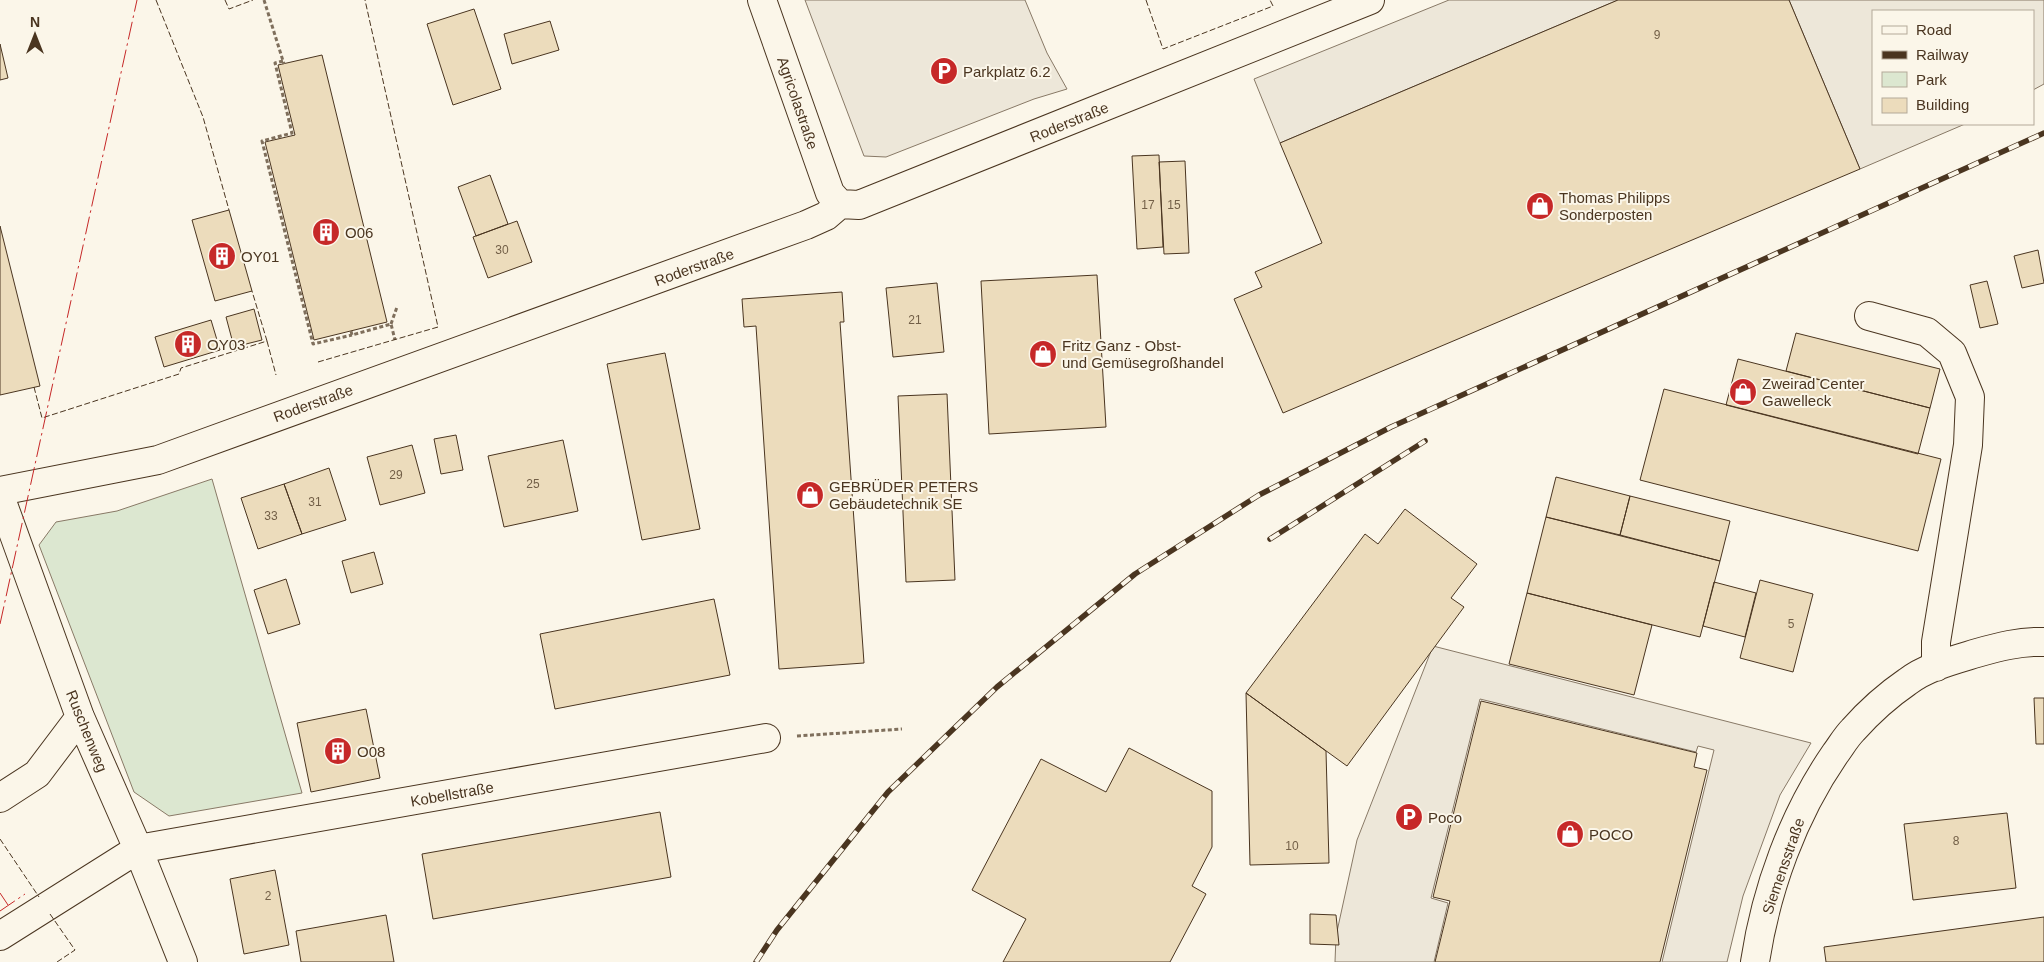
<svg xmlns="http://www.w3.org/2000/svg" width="2044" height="962" font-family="Arial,sans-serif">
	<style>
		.green { fill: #dce7d0; stroke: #887966 }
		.parking { fill: #ede7d9; stroke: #887966 }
		.building { fill: #ecdcbc; stroke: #4a3520 }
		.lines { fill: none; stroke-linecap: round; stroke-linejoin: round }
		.minor-casing { stroke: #4a3520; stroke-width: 30 }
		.path { stroke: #7f6f5c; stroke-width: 3; stroke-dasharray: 4 2.5; stroke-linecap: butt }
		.minor { stroke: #fbf6e9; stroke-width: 28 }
		.rail-casing { stroke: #4a3520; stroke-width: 5.5 }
		.rail { stroke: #fbf6e9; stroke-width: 4; stroke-dasharray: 11; stroke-linecap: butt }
		.fence { stroke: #4a3520; stroke-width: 1; stroke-dasharray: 6 2.5; stroke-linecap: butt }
		.power { stroke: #c62828; stroke-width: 1; stroke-dasharray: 18 4 2.5 4; stroke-linecap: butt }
		.labels { text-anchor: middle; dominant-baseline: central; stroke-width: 4; stroke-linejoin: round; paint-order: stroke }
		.number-label { font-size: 12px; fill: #725f47 }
		.poi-label { font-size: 15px; fill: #4a3520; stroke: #fbf6e9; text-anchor: start }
		.street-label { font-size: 15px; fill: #4a3520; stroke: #fbf6e9 }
	</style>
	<rect width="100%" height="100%" fill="#fbf6e9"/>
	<path class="green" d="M212,479L302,793L169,816L134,792L39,545L56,522L117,511Z"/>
	<path class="parking" d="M805,0H1025L1047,53L1067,89L1034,99L886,157L864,156Z
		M1449,0H1618L1280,143L1254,79Z
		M1789,0H2044V84L2033,90V11H1873V124H1965L1860,169Z
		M1433,646L1811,743L1780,795L1743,896L1727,962H1662L1714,750L1698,746L1696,752L1480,699L1431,898L1448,903L1434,962H1335L1336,936L1357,840Z"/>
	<path class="building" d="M1618,0H1789L1860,169L1283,413L1234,299L1262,287L1255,272L1322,243L1280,143Z
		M474,9L501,89L453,105L427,24Z
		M550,21L559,50L512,64L504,34Z
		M0,44L8,78L0,80Z
		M322,55L387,322L314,340L265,142L295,135L278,65Z
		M1159,155L1163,247L1137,249L1132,156Z
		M1185,161L1189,253L1164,254L1159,162Z
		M490,175L508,224L476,236L458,187Z
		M229,210L252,291L215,301L192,220Z
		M517,221L532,262L488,278L473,237Z
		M0,226L40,386L0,395Z
		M2038,250L2044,283L2022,288L2014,256Z
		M1097,275L1106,427L989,434L981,281Z
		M1987,281L1998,324L1980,328L1970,285Z
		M937,283L944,352L893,357L886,288Z
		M842,292L844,322H840L864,663L779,669L756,326L744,327L742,299Z
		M254,309L262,340L234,347L226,317Z
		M211,320L220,350L164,367L155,337Z
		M1796,333L1940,369L1930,408L1786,371Z
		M665,353L700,529L642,540L607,364Z
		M1738,359L1930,408L1918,454L1726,405Z
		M1664,389L1941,459L1918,551L1640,480Z
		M947,394L955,580L906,582L898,396Z
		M456,435L463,470L441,474L434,439Z
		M563,440L578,511L504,527L488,456Z
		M412,445L425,493L380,505L367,457Z
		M329,468L346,520L302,534L284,484Z
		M1556,477L1630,496L1620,535L1546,517Z
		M284,484L302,534L258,549L241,498Z
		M1630,496L1730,521L1720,561L1620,535Z
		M1405,509L1477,564L1451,598L1464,607L1347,766L1246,693L1365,534L1378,544Z
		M1546,517L1720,561L1700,637L1527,593Z
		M374,552L383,584L351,593L342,561Z
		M286,579L300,624L268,634L254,590Z
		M1760,580L1813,594L1793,672L1740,658Z
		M1714,582L1756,593L1745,637L1703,626Z
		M1527,593L1652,625L1634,695L1509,664Z
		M714,599L730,675L555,709L540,634Z
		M1246,693L1326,751L1329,863L1250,865Z
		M2034,698H2044V744H2036Z
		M1481,701L1697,753L1694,767L1707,770L1660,962H1435L1450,901L1433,897Z
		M366,709L380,778L311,792L297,723Z
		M1129,748L1212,791V847L1192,886L1206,894L1170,962H1003L1026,919L972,890L1041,759L1106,792Z
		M660,812L671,877L433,919L422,854Z
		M2007,813L2016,888L1913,900L1904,824Z
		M275,870L289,945L244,954L230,879Z
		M1310,914L1336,915L1339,945L1310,944Z
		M386,915L394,962H301L296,931Z
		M2044,917V962H1826L1824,947Z"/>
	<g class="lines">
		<g class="minor-casing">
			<path id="minor" d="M762,0L830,193L840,204
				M1869,316L1927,332L1952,353L1970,397L1968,445L1936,642V667
				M0,491L158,460L806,225L826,216L840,204L859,205L1370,0
				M0,496L80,717L138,849L183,962
				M0,798L37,774L80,717
				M0,936L138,849L766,738
				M1755,962C1766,889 1793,815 1835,754C1841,746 1846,737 1853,730C1869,712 1888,695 1907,682C1926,667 1954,660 1977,653C1998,647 2021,641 2044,642"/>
		</g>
		<path class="path" d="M264,0L284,64
			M283,61L275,63L292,133L262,141L313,344L352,335
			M391,324L397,307
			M351,331L352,335L391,324L395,340
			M797,736L902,729"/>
		<use href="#minor" class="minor"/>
		<g class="rail-casing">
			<path id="rail" d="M1270,539L1425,441
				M756,962L777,930L888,792L997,687L1135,574L1259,495L1391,427L2044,133"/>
		</g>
		<use href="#rail" class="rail"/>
		<path class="fence" d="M156,0L203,117L229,210
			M225,0L229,9L253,0
			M1146,0L1163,49L1273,6L1270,0
			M267,341L276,375
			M318,362L438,327L365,0
			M34,387L42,418L179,374L181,368L267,341L252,291
			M0,839L39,897
			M50,914L75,950L57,962"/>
		<path class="power" d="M0,624L137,0
			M0,893L8,905
			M0,911L25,894"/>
	</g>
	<defs>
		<g id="parking-disc" transform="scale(1.4375)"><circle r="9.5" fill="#c62828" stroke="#fbf6e9"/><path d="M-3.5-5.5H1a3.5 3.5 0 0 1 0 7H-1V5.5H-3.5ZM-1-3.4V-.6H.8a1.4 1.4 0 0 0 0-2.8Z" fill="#fff"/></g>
		<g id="shop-disc" transform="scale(1.4375)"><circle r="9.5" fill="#c62828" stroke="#fbf6e9"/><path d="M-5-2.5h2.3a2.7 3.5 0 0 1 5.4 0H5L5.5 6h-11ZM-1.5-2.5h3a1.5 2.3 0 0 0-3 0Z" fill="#fff"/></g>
		<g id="building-disc" transform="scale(1.4375)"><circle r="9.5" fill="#c62828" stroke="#fbf6e9"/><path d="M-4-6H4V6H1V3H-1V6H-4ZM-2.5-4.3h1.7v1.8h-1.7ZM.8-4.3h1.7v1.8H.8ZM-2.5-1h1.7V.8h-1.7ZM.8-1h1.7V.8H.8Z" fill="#fff"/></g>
	</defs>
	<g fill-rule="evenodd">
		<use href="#parking-disc" x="944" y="71"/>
		<use href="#shop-disc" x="1540" y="206"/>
		<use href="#building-disc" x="326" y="232"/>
		<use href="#building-disc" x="222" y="256"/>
		<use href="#building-disc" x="188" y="344"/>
		<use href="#shop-disc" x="1043" y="354"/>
		<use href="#shop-disc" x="1743" y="392"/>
		<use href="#shop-disc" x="810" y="495"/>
		<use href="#building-disc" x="338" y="751"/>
		<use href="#parking-disc" x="1409" y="817"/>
		<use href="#shop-disc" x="1570" y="834"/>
	</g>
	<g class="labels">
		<g class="number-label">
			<text x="1657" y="35">9</text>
			<text x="1148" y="205">17</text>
			<text x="1174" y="205">15</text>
			<text x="502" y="250">30</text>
			<text x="915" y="320">21</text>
			<text x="396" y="475">29</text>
			<text x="533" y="484">25</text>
			<text x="315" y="502">31</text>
			<text x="271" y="516">33</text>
			<text x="1791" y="624">5</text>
			<text x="1956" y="841">8</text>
			<text x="1292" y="846">10</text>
			<text x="268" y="896">2</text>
		</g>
		<g class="poi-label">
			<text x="963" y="71">Parkplatz 6.2</text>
			<text x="1559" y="197">Thomas Philipps<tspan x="1559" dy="17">Sonderposten</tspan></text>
			<text x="345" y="232">O06</text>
			<text x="241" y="256">OY01</text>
			<text x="207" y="344">OY03</text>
			<text x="1062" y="345">Fritz Ganz - Obst-<tspan x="1062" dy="17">und Gemüsegroßhandel</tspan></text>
			<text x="1762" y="383">Zweirad Center<tspan x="1762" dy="17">Gawelleck</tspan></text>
			<text x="829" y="486">GEBRÜDER PETERS<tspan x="829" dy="17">Gebäudetechnik SE</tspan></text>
			<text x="357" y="751">O08</text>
			<text x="1428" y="817">Poco</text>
			<text x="1589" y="834">POCO</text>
		</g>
		<g class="street-label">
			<text transform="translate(798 103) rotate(71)">Agricolastraße</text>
			<text transform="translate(1069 122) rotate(-22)">Roderstraße</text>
			<text transform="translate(694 267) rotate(-20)">Roderstraße</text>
			<text transform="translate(313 403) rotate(-20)">Roderstraße</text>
			<text transform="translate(87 731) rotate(68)">Ruschenweg</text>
			<text transform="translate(452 794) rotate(-10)">Kobellstraße</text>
			<text transform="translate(1783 866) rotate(-71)">Siemensstraße</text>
		</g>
	</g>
	<rect x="1872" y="10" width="162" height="115" fill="#fbf6e9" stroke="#b4a999"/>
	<rect x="1882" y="26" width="25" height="8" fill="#fbf6e9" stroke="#b4a999"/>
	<text x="1916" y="35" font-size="15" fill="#4a3520">Road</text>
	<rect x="1882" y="51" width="25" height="8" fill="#4a3520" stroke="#b4a999"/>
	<text x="1916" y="60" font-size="15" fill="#4a3520">Railway</text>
	<rect x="1882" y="72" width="25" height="15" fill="#dce7d0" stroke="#b4a999"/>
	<text x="1916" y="85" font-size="15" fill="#4a3520">Park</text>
	<rect x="1882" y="98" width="25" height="15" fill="#ecdcbc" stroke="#b4a999"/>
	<text x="1916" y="110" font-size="15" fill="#4a3520">Building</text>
	<g transform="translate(35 35)" stroke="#fbf6e9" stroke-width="4" paint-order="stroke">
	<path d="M0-4L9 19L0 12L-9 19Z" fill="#4a3520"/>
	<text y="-8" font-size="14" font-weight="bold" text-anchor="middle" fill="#4a3520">N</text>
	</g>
</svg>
